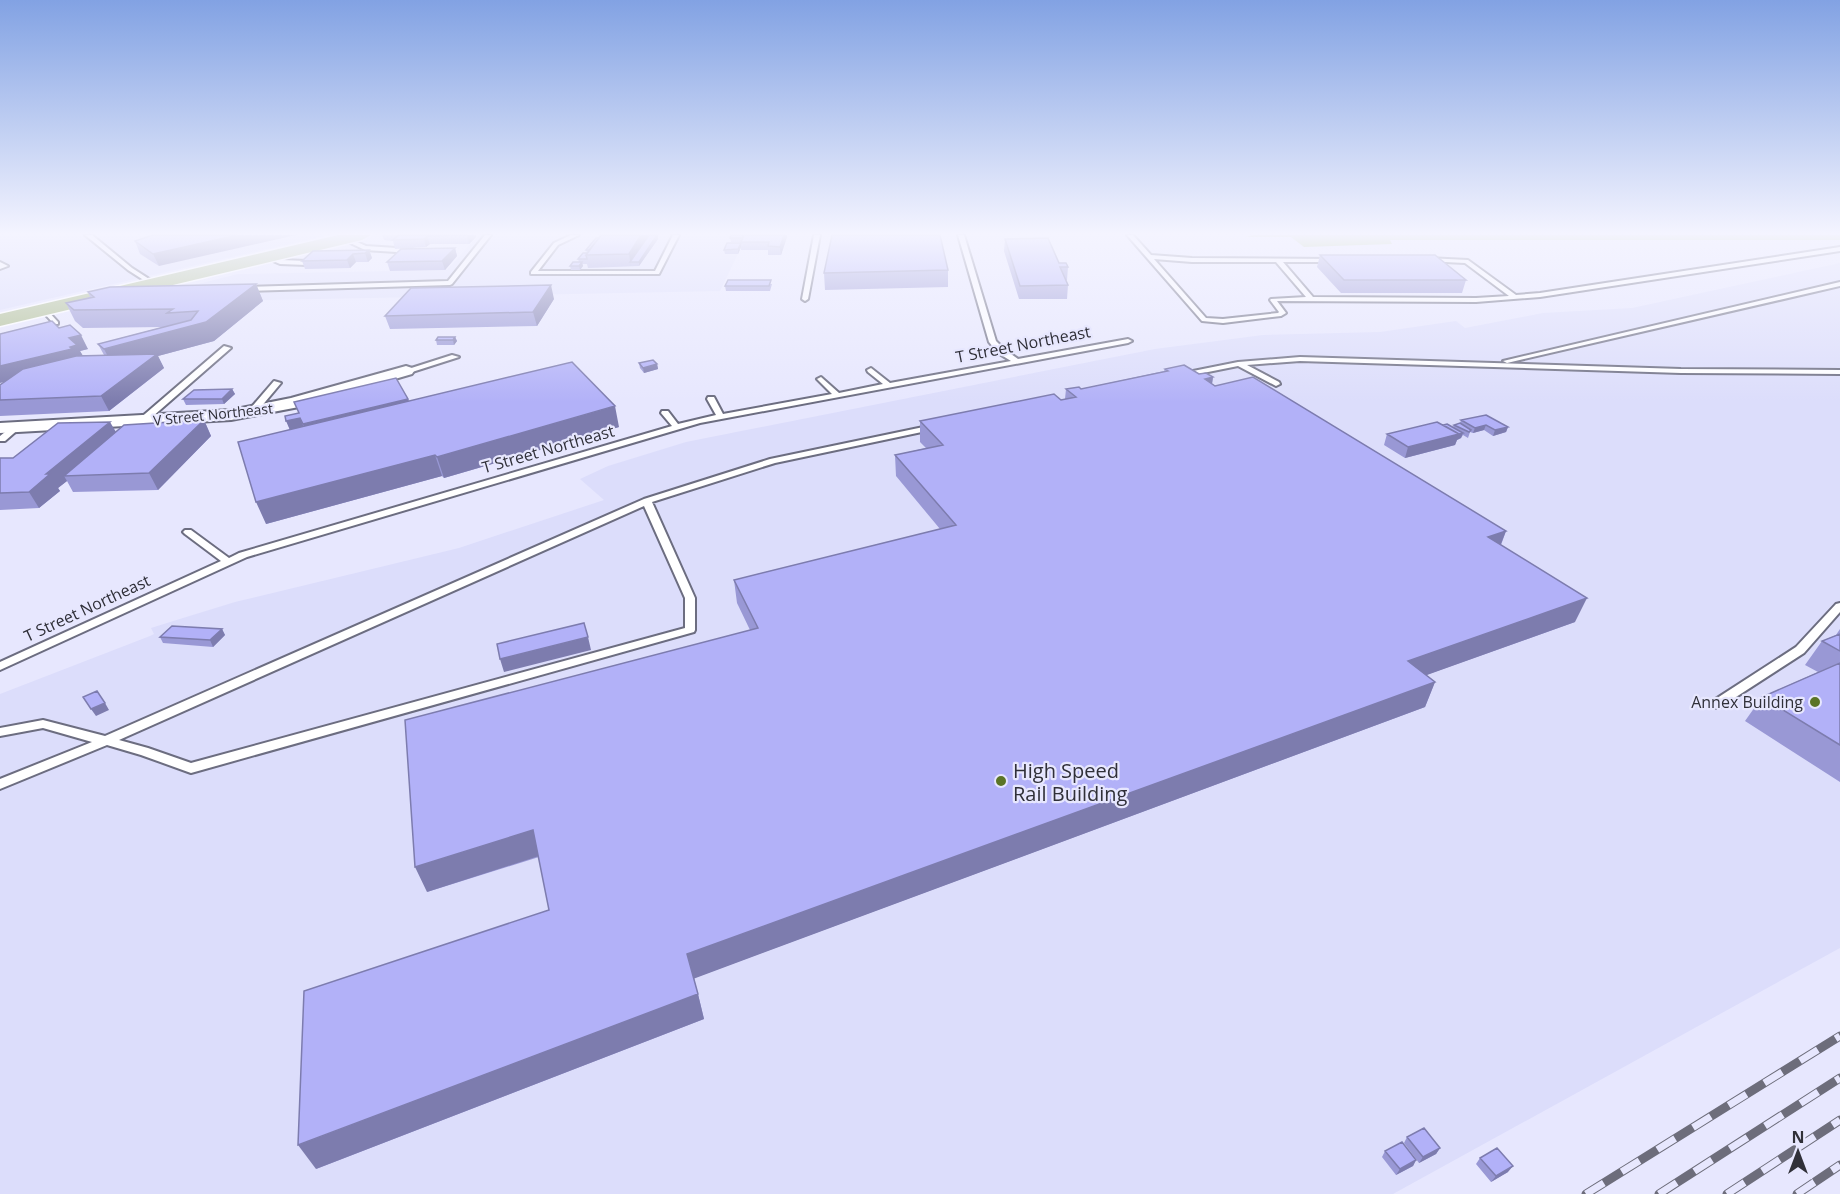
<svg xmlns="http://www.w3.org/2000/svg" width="1840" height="1194" font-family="'Open Sans',sans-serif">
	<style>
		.built { fill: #dcddfb }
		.forest { fill: #9dbe61 }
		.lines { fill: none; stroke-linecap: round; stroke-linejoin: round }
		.service-casing { stroke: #6c6d80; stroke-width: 4 }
		.minor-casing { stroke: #6c6d80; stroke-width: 4 }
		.primary-casing { stroke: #fff; stroke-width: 3 }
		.service { fill: #fff; fill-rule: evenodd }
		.minor { fill: #fff; fill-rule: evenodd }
		.primary { fill: #aebe8f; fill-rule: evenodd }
		.rail-casing { stroke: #6d6d7b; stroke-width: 9 }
		.rail { stroke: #e7e7fe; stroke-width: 7; stroke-dasharray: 21; stroke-linecap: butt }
		.wall { fill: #9998d5 }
		.shaded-wall { fill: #7d7cae }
		.building { fill: #b2b1f8; stroke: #7d7cae; stroke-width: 1.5 }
		.poi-dot { fill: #5b7426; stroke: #e7e7fe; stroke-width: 2 }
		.labels { text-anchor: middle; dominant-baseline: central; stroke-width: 4.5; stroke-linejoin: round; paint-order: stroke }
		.far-street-label { font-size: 14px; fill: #303039; stroke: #e7e7fe }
		.street-label { font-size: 16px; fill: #303039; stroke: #e7e7fe }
		.poi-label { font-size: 16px; fill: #303039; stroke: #e7e7fe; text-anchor: end }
		.near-poi-label { font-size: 20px; fill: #303039; stroke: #e7e7fe; text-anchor: start }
	</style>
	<rect width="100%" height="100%" fill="#e7e7fe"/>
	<path class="built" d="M0,235H327L0,310Z
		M747,235L720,291L122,303L238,274L447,270L478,236Z
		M1840,263V948L1393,1194H0V694L150,636L154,634L151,628L183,618L235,602L459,548L604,500L580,479L608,466L686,442L1155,349L1263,335L1380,332L1456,321L1465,328L1543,313L1632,308Z"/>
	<path class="forest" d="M1253,235H1840V240H1390L1392,244L1304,247L1291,237H1246Z"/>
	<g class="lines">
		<g class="service-casing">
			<path id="service" d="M85,235H92L132,268L160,286V288H156L128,270Z
				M485,235H491L452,284L450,285L244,291L241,289L244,287L448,281Z
				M571,235H579L558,245L538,271H655L673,235H679L659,274H531V272L554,243Z
				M814,235H820L808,299L805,301L802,299Z
				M958,235H964L996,341L1004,349L1018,359L1128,339L1132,341L1128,343L700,423L247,557L0,670V662L221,561L185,534L183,532L185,530H191L229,558L239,553L672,426L661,413L662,411H668L678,424L716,415L707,399L708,397H714L723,414L832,394L817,379L821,377L839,393L883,384L868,372L867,370L871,368L890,383L1011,361L998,353L989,342Z
				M1127,235H1133L1151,255L1192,258L1333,259L1334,260L1331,262H1283L1313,297L1476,298L1509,296L1465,263L1425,261L1424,260L1427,258L1468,260L1516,295L1540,293L1840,247V251L1540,297L1476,302L1279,301H1277L1286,313L1281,316L1223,323L1202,321ZM1154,259L1192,262H1276L1306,297L1271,299L1270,300L1279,312L1278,313L1223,319L1206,318Z
				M346,237L366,246L412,249L415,251L412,253L365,250L344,240L343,239Z
				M268,255L281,260L307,261L310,263L307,265L280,264L266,258L265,257Z
				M0,262L8,266L0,269Z
				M1840,282V286L1507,363L1503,361Z
				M42,309H46L58,322V324H54L42,311Z
				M224,346L231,348L144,424H138V420Z
				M452,355L459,357L409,373L402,371Z
				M1300,357L1681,369L1840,370V374L1681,373L1300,361L1247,365L1279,382L1280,384L1276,386L1238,366L1183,377L1179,375L1183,373L1238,362Z
				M274,381L281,383L255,414H249V410Z
				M14,425H17L21,427L5,441H0V436Z
				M933,425H936V429L775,463L652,502L695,598V630L694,632L191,773L141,755L107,745L0,789V779L92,742L43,728L0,736V728L43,720L105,736L644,499L770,459ZM644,506L685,598V628L191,763L148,748L119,740Z
				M1840,603V612L1804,653L1719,708H1711L1709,705L1711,702L1796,647L1836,604Z"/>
		</g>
		<g class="minor-casing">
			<path id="minor" d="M406,366L412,368L414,371L412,374L299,407L231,420L0,433V423L231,410L291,398Z"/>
		</g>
		<g class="primary-casing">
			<path id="primary" d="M338,235H371L362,240L0,326V314Z"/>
		</g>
		<use href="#service" class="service"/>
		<use href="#minor" class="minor"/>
		<use href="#primary" class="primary"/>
		<g class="rail-casing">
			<path id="rail" d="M1586,1194L1840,1036
				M1659,1194L1840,1078
				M1727,1194L1840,1120
				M1797,1194L1840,1165"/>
		</g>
		<use href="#rail" class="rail"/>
	</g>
	<path class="wall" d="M153,235L159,266L140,254L135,241Z
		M382,235H476V237L469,244H430L426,247L395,249L393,241L384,240Z
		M658,235V239L639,266L588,268L587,264H582L583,266L580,270H571L570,266L579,262L578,259L587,253L586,250Z
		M787,237L781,255H768V250H741V242H731L730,238Z
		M1005,239L1068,267L1067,280H1066L1068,285L1067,299H1019L1004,251Z
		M741,243V247L738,254H725L724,250Z
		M455,248L457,256L445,270L390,271L387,262Z
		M369,250L372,258L368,262H356L350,268L305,269L302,261Z
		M1320,255L1466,280L1462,293H1341L1317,267Z
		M948,270V287L825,290L824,273Z
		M256,284L263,301L214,341L158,356L164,368L109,411L0,416V385L5,382L59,328L88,349L80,351L82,355H104L98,344L163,327L83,328L75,321L66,303L90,297L88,292Z
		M772,284L770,291H726L725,286Z
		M554,299L537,326L390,329L385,316Z
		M455,337L457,341L454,345H437L436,340Z
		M639,363L657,364L658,369L644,373L640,368Z
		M1165,369L1213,377L1212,384L1506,531L1501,545L1575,622L1426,675L1435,682L1425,707L694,978L704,1019L316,1169L549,910L539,857L427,892L750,630L737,603L734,580L940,529L896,476L895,455L926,448L920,442V421L1065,399L1066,389H1081L1164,371Z
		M232,389L235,394L224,404L186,405L183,399Z
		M408,399L409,401L619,427L444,478L442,476L266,524L290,430L285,416Z
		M204,420L211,436L158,490L73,492L67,481L58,488L60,491L39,508L0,510V458H13L116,432Z
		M1461,420L1508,427L1506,432L1493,436L1484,430L1473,433L1470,432L1468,438L1463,435L1461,438L1457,440L1455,445L1405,458L1384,445L1387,434L1443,425L1453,427L1454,425L1460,424Z
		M222,629L225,635L213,647L163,643L160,637Z
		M1840,629V782L1745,721L1762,697L1818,672L1805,665L1822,641L1836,635Z
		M1407,1137L1440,1148L1436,1154L1419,1163L1404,1143Z
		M1385,1151L1416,1160L1413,1166L1396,1175L1382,1157Z
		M1480,1158L1508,1172L1491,1182L1476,1164Z"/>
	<path class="shaded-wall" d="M238,235H296L159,266L153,254Z
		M467,235H476V237L469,244Z
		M641,235H650L630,262L631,267L629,254Z
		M658,235V239L639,266V262Z
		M784,235H787V237L781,255L780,247Z
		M427,236L430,244L426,247L424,239Z
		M741,243V247L738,254V249Z
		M455,248L457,256L445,270L442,261Z
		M369,250L372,258L368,262L365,253Z
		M353,254L356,262L350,268L347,260Z
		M582,262L583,266L580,270L579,266Z
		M256,284L263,301L214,341L158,356L164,368L109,411L101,396L114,368L104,349L206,322Z
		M551,285L554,299L537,326L533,312Z
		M81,335L88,349L80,351L85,359L79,363L0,383V366L69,338Z
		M455,337L457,341L454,345L453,340Z
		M657,364L658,369L644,373L643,368Z
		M1213,377L1210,397L1205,379Z
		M232,389L235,394L224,404L222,399Z
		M408,399L413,414L309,440L303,424Z
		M615,406L619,427L444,478L437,457Z
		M300,418L306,433L293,437L286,421Z
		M204,420L211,436L158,490L149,473Z
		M110,422L119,437L64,476L67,481L58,488L60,491L39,508L29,492L46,474Z
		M1486,425L1484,430L1473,433L1475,428Z
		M1508,427L1506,432L1493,436L1495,430Z
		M1463,433L1461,438L1457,440L1455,445L1405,458L1408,447Z
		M435,455L442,476L266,524L256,502Z
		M1506,531L1497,554L1488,537Z
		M1587,598L1575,622L1399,685L1408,661Z
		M222,629L225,635L213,647L210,640Z
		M588,637L591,650L504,672L500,659Z
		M1435,682L1425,707L693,979L687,954Z
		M105,703L109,710L96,716L91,709Z
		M533,830L542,855L427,892L415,867Z
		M698,994L704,1019L316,1169L298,1145Z
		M1440,1148L1436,1154L1419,1163L1423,1157Z
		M1416,1160L1413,1166L1396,1175L1400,1169Z
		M1513,1166L1508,1172L1491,1182L1496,1176Z"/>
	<path class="building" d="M153,235H238L153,254L135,241Z
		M399,235H467L427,236L424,239L393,240Z
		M601,235H641L629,254L586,255Z
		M649,235H657L639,262H630Z
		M731,235H744L742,238H730Z
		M744,235H784L780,247L768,246L769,242H741Z
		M832,235H940L948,270L824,273Z
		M596,238H599L589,250H586Z
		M1048,238L1059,263H1066L1068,267H1060L1068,285L1020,286L1005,239Z
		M727,243H741L738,249L724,250Z
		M455,248L442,261L387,262L401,249Z
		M369,250L365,253L353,254L347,260L302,261L313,251Z
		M583,253H587L586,255L587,259H578Z
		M1320,255H1435L1466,280H1344Z
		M573,262H582L579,266H570Z
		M728,280H771L769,286H725Z
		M256,284L206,322L104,349L98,344L191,320L198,311L167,313L173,309L74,310L66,303L94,297L88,292L110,287Z
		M551,285L533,312L385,316L411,288Z
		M52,321L59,328L70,325L79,333L81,335L69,338L77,345L70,347L72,349L0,366V334Z
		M438,337H455L453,340H436Z
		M157,354L101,396L0,400V385L23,369L76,356Z
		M653,360L657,364L643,368L639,363Z
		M572,362L615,406L437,457L435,455L256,502L238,442Z
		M1184,365L1199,374L1206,373L1213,377L1205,379L1215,386L1253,377L1506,531L1488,537L1587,598L1408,661L1435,682L687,954L698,994L298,1145L304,991L549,910L533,830L415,867L405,720L758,628L734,580L956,525L895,455L943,445L920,421L1054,394L1061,400L1076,397L1066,389L1079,387L1081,389L1168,371L1165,369Z
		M396,378L408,399L303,424L300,418L286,421L285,416L299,413L294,402Z
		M232,389L222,399H183L194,390Z
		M1486,415L1508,427L1495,430L1486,425L1475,428L1461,420Z
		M204,420L149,473L64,476L124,425Z
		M110,422L46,474H50L29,492L0,493V458H13L58,423Z
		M1437,422L1459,434L1408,447L1387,434Z
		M1460,423L1471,430L1469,432L1454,425Z
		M1447,424L1463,433L1459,434L1443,425Z
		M584,623L588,637L500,659L497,644Z
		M172,626L222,629L210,640L160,637Z
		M1840,634V651L1822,641Z
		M1840,663V745L1762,697Z
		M97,691L105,703L91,709L83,697Z
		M1424,1128L1440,1148L1423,1157L1407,1137Z
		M1402,1142L1416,1160L1400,1169L1385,1151Z
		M1497,1148L1513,1166L1496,1176L1480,1158Z"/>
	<linearGradient id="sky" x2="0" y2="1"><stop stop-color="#82a2e3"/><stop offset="0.58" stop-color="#f4f4ff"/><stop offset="1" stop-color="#f4f4ff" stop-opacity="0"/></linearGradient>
	<rect width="1840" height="402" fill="url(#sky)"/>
	<g class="poi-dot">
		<circle cx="1815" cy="702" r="6"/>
		<circle cx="1001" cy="781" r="6"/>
	</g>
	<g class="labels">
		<g class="far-street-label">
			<text transform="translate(213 414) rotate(-6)">V Street Northeast</text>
		</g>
		<g class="street-label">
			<text transform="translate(1023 344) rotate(-11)">T Street Northeast</text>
			<text transform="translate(548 449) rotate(-16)">T Street Northeast</text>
			<text transform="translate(87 608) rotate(-25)">T Street Northeast</text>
		</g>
		<g class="poi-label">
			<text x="1803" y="702">Annex Building</text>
		</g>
		<g class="near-poi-label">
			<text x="1013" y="770">High Speed<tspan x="1013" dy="23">Rail Building</tspan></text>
		</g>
	</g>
	<g transform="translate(1798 1152)" stroke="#e7e7fe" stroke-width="4.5" paint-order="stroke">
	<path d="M0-4.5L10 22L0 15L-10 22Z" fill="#303039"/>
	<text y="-9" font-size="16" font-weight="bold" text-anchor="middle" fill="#303039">N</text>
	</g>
</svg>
